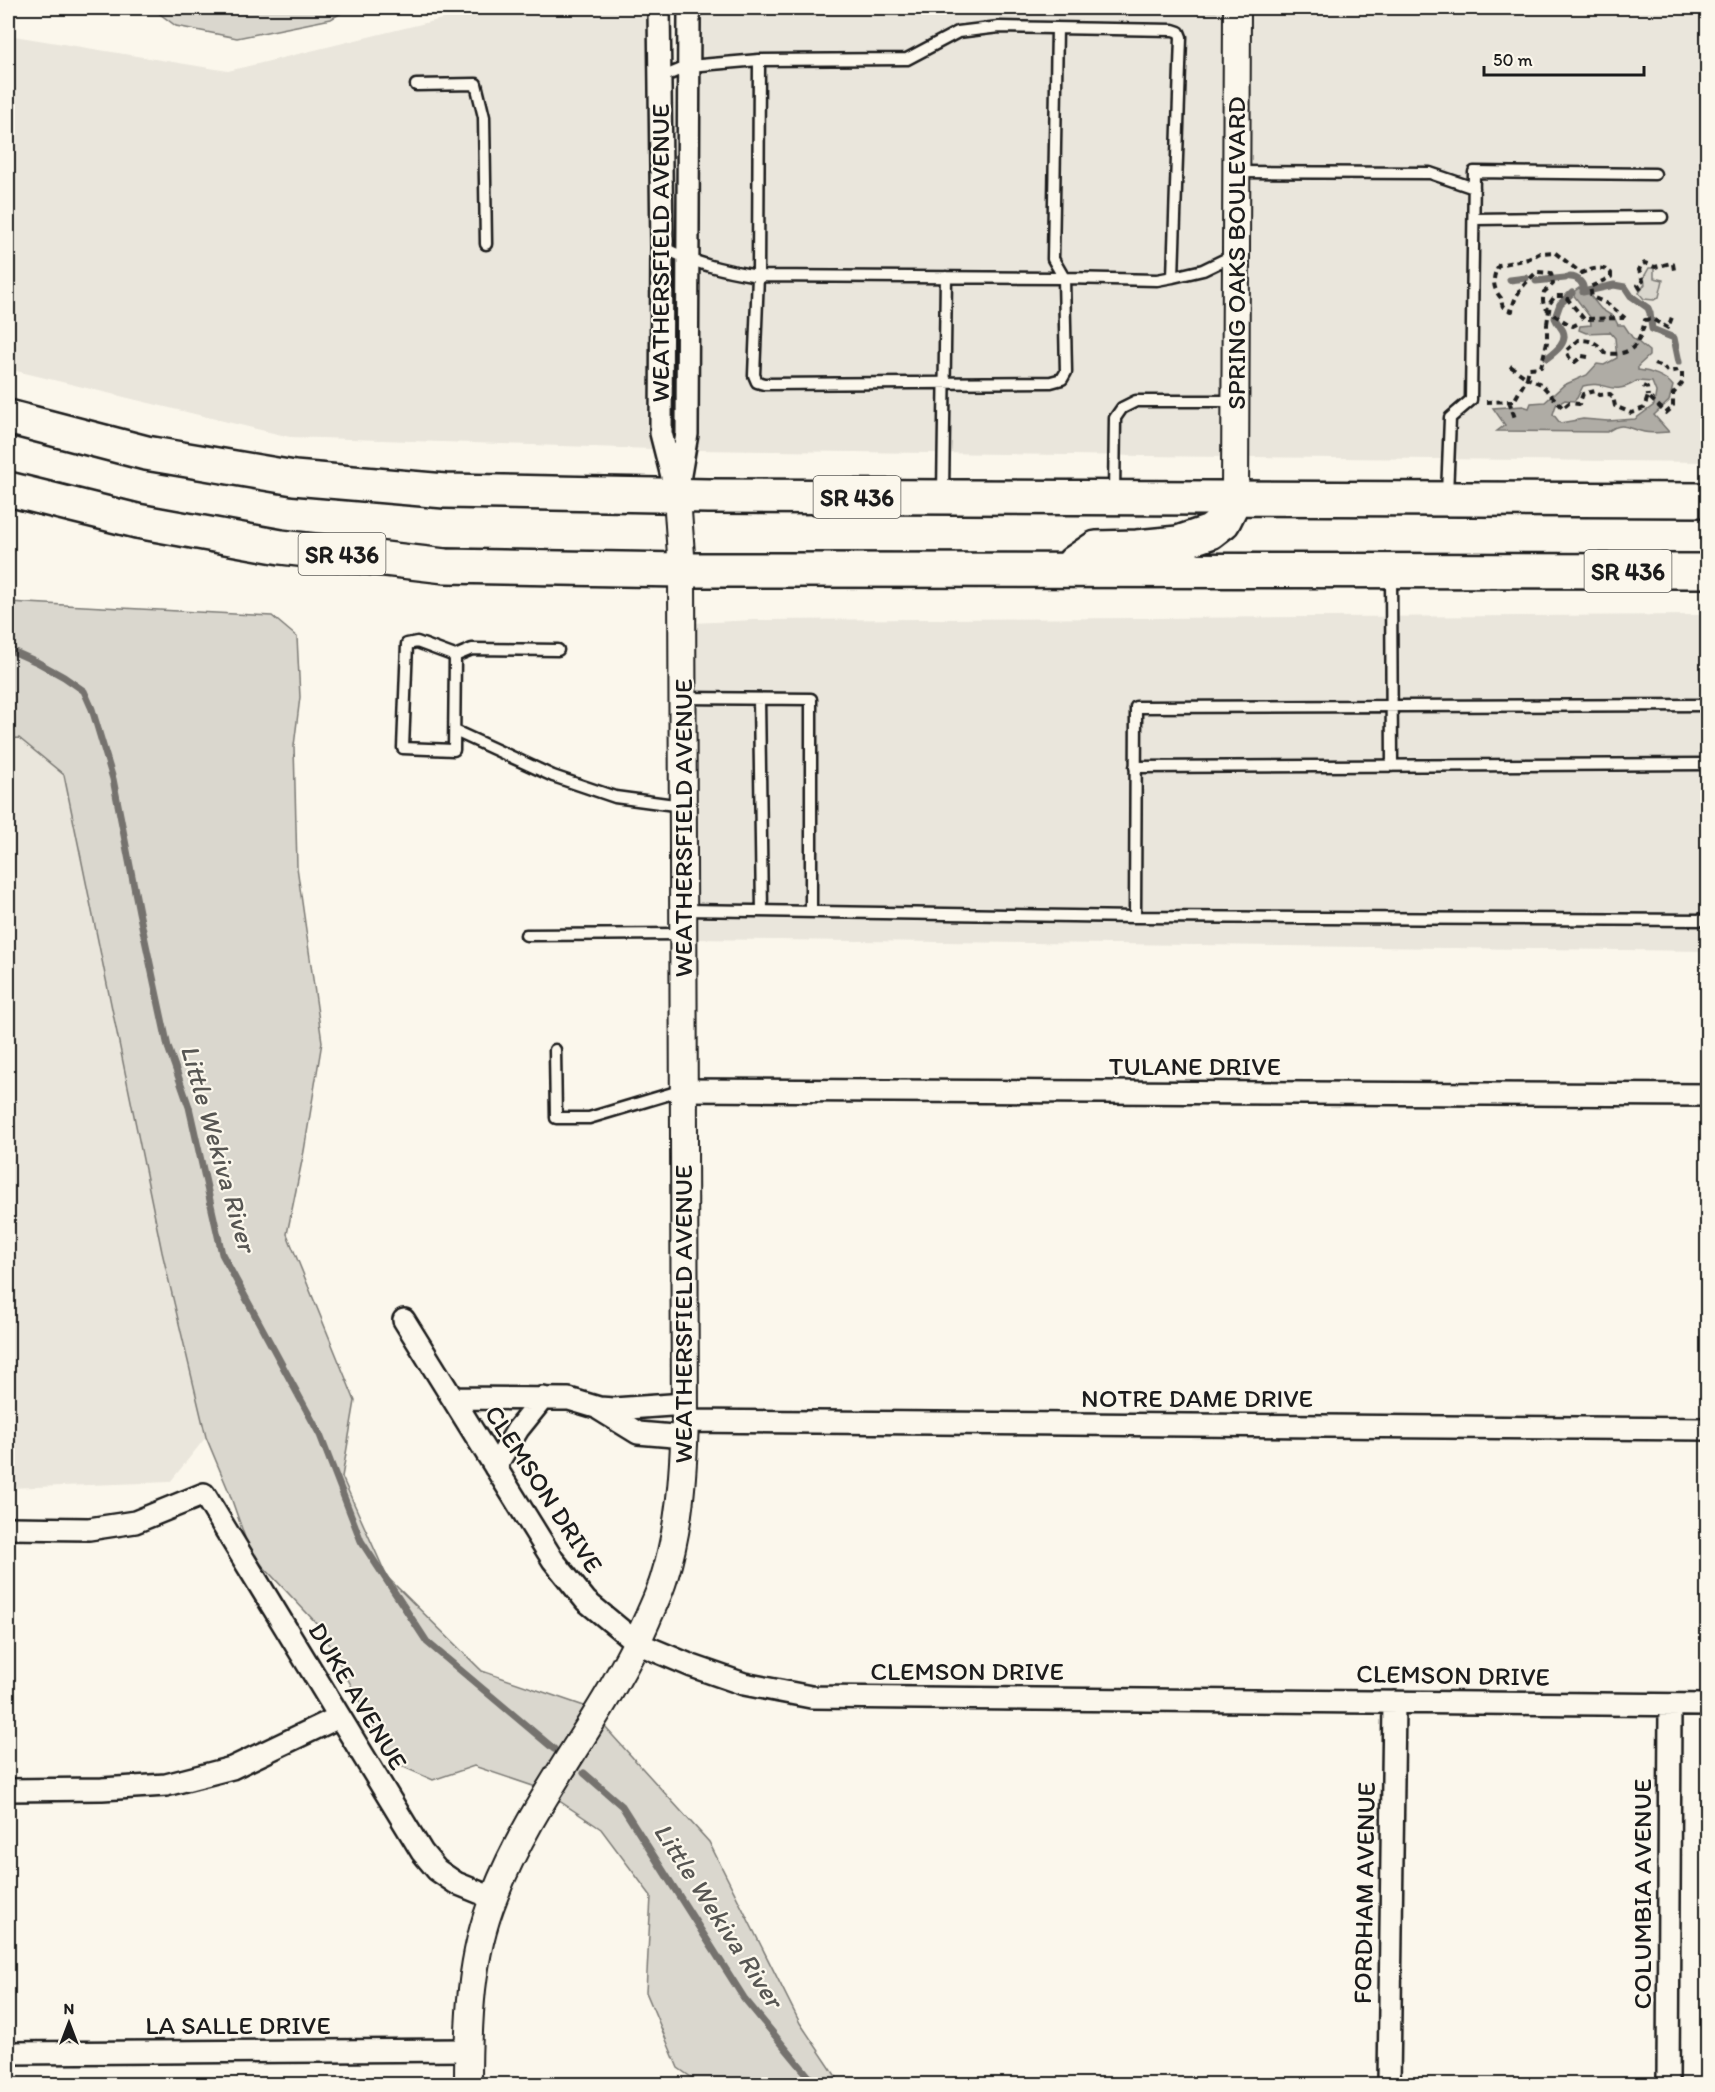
<svg xmlns="http://www.w3.org/2000/svg" width="1715" height="2092" font-family="Itim,sans-serif">
	<style>
		.built { fill: #eae6dc }
		.green { fill: #dad7ce; stroke: #7b7a75; stroke-width: 1.5 }
		.water { fill: #afaca5; stroke: #74726e; stroke-width: 1.5; fill-rule: evenodd }
		.lines { fill: none; stroke-linecap: round; stroke-linejoin: round }
		.stream { stroke: #74726e; stroke-width: 7 }
		.service-casing { stroke: #1c1c1c; stroke-width: 15 }
		.minor-casing { stroke: #1c1c1c; stroke-width: 26 }
		.tertiary-casing { stroke: #1c1c1c; stroke-width: 30 }
		.primary-casing { stroke: #1c1c1c; stroke-width: 38 }
		.path { stroke: #1c1c1c; stroke-width: 4; stroke-dasharray: 6 4.5; stroke-linecap: butt }
		.service { stroke: #fbf7ec; stroke-width: 10 }
		.minor { stroke: #fbf7ec; stroke-width: 21 }
		.tertiary { stroke: #fbf7ec; stroke-width: 26 }
		.primary { stroke: #fbf7ec; stroke-width: 33 }
		.path-bridge { stroke: #1c1c1c; stroke-width: 4; stroke-dasharray: 6 4.5; stroke-linecap: butt }
		.labels { text-anchor: middle; dominant-baseline: central; stroke-width: 4.5; stroke-linejoin: round; paint-order: stroke }
		.shield { fill: #fbf7ec; stroke: #5f5e5a; stroke-width: 1.5 }
		.shield-label { font-size: 24px; font-weight: bold; fill: #1c1c1c }
		.street-label { font-size: 26px; fill: #1c1c1c; stroke: #fbf7ec }
		.water-label { font-size: 27px; font-style: italic; fill: #575653; stroke: #fbf7ec }
	</style>
	<rect width="100%" height="100%" fill="#fbf7ec"/>
	<filter id="ink" filterUnits="userSpaceOnUse"><feTurbulence type="fractalNoise" baseFrequency=".0167" numOctaves="2"/><feDisplacementMap in="SourceGraphic" scale="12" xChannelSelector="R" yChannelSelector="G"/><feConvolveMatrix kernelMatrix="1 2 1 2 8 2 1 2 1" color-interpolation-filters="sRGB"/></filter>
	<g filter="url(#ink)">
		<path class="built" d="M487,8H648L651,248L650,433L653,449L290,437L8,369V35L228,71Z
			M700,8L1226,11L1224,457L696,450L698,435Z
			M1248,11L1707,12V462L1246,457Z
			M1707,615V951L694,939L693,623L754,620Z
			M19,738L64,775L162,1252L206,1437L170,1482L8,1488V739Z"/>
		<path class="green" d="M152,8H350L331,19L237,38L176,26Z
			M965,8H1216V11L965,10Z
			M1649,268H1654V278L1663,280L1659,297L1654,300L1644,299L1639,293L1645,284L1644,277Z
			M8,602L272,616L297,637L300,697L294,746L297,867L322,1042L304,1151L287,1234L355,1401L342,1477L387,1577L482,1671L587,1707L539,1788L474,1766L433,1780L392,1762L320,1627L258,1561L248,1546L229,1492L206,1437L162,1252L64,775L19,738L8,739Z
			M604,1726L709,1842L800,2023L841,2084H701L678,2068L646,1992L651,1896L601,1829L558,1800Z"/>
		<path class="water" d="M1579,288L1583,292L1588,293L1601,309L1614,317L1618,325H1624L1632,337L1649,351V356L1638,366V370C1649,371 1666,376 1673,386L1669,401L1654,415L1669,432C1661,432 1652,434 1644,432C1628,429 1624,420 1607,432L1497,431L1505,425L1493,408L1523,406L1529,408L1531,403L1545,402L1564,385L1587,375L1597,364L1604,365L1617,358L1615,338L1610,332L1586,333L1579,330L1580,326L1591,325L1590,317L1572,293ZM1637,381L1652,382L1656,392L1654,405L1635,419L1608,421L1583,419L1560,423L1553,414L1556,405L1565,400L1574,401L1577,398L1583,386C1606,379 1610,398 1637,381Z"/>
		<g class="lines">
			<path class="stream" d="M1570,277C1578,277 1585,284 1583,292L1614,285L1625,287L1631,296L1648,308L1650,313L1652,329L1674,338L1679,362
				M1510,280L1526,278
				M1536,281L1565,278
				M1547,358C1555,352 1568,343 1563,331C1560,326 1557,323 1555,318L1560,304L1572,293
				M8,649L37,662L64,677L84,691L92,709L113,779L139,912L168,1047L189,1107L222,1254L320,1435L361,1541L427,1642L554,1749
				M584,1773L622,1806L744,1998L815,2084"/>
			<g class="service-casing">
				<path id="service" d="M1057,28L1053,259L1064,278L1157,280L1173,277
					M759,60L907,59L958,32L999,27L1173,30L1179,32L1181,37L1173,277L1203,270L1234,255
					M660,78L689,66L759,60L758,276L1064,278L1066,372L1062,379L1051,382L764,384L757,382L754,375L758,276C721,270 696,264 662,247
					M416,85L476,84L484,117L486,244
					M1236,172L1430,173L1474,188
					M1474,219L1662,217
					M943,494L946,277
					M1114,494L1115,418L1122,408L1136,401H1235
					M1447,495L1450,418L1471,400L1474,172L1655,174
					M1391,574L1392,766
					M455,656L454,750L403,748L407,644L417,642L455,656L472,649L558,650
					M683,698L811,699V912
					M759,699L762,911
					M1708,705L1136,707L1135,917L1708,920
					M455,731L553,776L615,797L682,806
					M1135,767L1708,764
					M683,910L1135,917
					M526,935L683,934
					M555,1050L556,1118H589L683,1090"/>
			</g>
			<g class="minor-casing">
				<path id="minor" d="M659,8L662,247L661,433L677,496
					M678,486L687,434L689,8
					M683,1090L1708,1095
					M404,1320L553,1560L586,1601L637,1643L692,1666L744,1684L811,1697L1708,1705
					M453,1398L569,1399L599,1408L614,1409L685,1404
					M599,1409L638,1433L685,1437
					M685,1421L1708,1429
					M495,1467L518,1429L543,1398
					M8,1528L89,1529L135,1522L204,1494L422,1852L437,1870L456,1883L493,1898
					M8,1790L102,1789L166,1785L232,1768L339,1717
					M8,2053L468,2050
					M1389,2084L1394,1702
					M1668,2084L1670,1705"/>
			</g>
			<g class="tertiary-casing">
				<path id="tertiary" d="M1235,498L1237,8
					M468,2084C468,2022 470,1956 494,1897C532,1798 605,1717 647,1620C653,1606 660,1592 664,1578C680,1527 683,1475 685,1421L682,570L677,496"/>
			</g>
			<g class="primary-casing">
				<path id="primary" d="M8,417L146,453L294,478L445,491L708,496L1708,500
					M8,489L137,521L281,547L445,566L682,570L1708,571
					M1074,563L1096,548L1137,547L1178,543L1210,532L1223,522L1235,498"/>
			</g>
			<path class="path" d="M1641,290L1638,285L1643,281L1639,270L1641,265L1645,263L1655,267L1671,263L1673,264L1674,270
				M1550,303L1555,296H1565L1584,319L1624,318
				M1577,324L1573,326C1568,325 1548,311 1545,307C1542,302 1543,297 1544,292L1553,284L1551,273L1537,272C1525,283 1514,294 1512,311C1502,309 1502,306 1501,298C1492,288 1492,276 1499,265L1528,259L1540,253L1554,252L1581,273C1593,269 1601,265 1611,273V277L1590,287L1592,297L1608,304L1625,318
				M1588,357L1582,356L1575,362L1570,359L1566,351L1578,340C1591,340 1597,342 1605,353C1631,357 1640,345 1645,320L1652,319L1668,328L1672,317
				M1510,366L1527,378L1529,368L1541,367L1547,342V324
				M1643,386L1647,388L1648,396
				M1509,401L1515,418
				M1486,402L1514,401L1527,378L1541,384L1563,408L1569,403L1579,404L1583,394L1595,391L1599,395L1610,394L1613,397L1615,406L1631,413L1644,408L1648,396L1666,413L1673,407V394L1682,383V372L1679,370L1668,372L1663,367L1650,363"/>
			<use href="#service" class="service"/>
			<use href="#minor" class="minor"/>
			<use href="#tertiary" class="tertiary"/>
			<use href="#primary" class="primary"/>
			<path class="path-bridge" d="M1547,324L1550,303"/>
		</g>
	</g>
	<g class="labels">
		<g class="shield">
			<rect x="813.5" y="476" width="87" height="42" rx="4.5"/>
			<rect x="298.5" y="533" width="87" height="42" rx="4.5"/>
			<rect x="1584.5" y="550" width="87" height="42" rx="4.5"/>
		</g>
		<g class="shield-label">
			<text x="857" y="497">SR 436</text>
			<text x="342" y="554">SR 436</text>
			<text x="1628" y="571">SR 436</text>
		</g>
		<g class="street-label">
			<text transform="translate(660 253) rotate(-90)">WEATHERSFIELD AVENUE</text>
			<text transform="translate(1236 253) rotate(-90)">SPRING OAKS BOULEVARD</text>
			<text transform="translate(683 828) rotate(-90)">WEATHERSFIELD AVENUE</text>
			<text x="1195" y="1066">TULANE DRIVE</text>
			<text transform="translate(683 1314) rotate(-90)">WEATHERSFIELD AVENUE</text>
			<text x="1197" y="1398">NOTRE DAME DRIVE</text>
			<text transform="translate(544 1489) rotate(57)">CLEMSON DRIVE</text>
			<text x="967" y="1671">CLEMSON DRIVE</text>
			<text transform="translate(1453 1675) rotate(1)">CLEMSON DRIVE</text>
			<text transform="translate(358 1696) rotate(59)">DUKE AVENUE</text>
			<text transform="translate(1364 1893) rotate(-89)">FORDHAM AVENUE</text>
			<text transform="translate(1642 1894) rotate(-90)">COLUMBIA AVENUE</text>
			<text x="238" y="2025">LA SALLE DRIVE</text>
		</g>
		<g class="water-label">
			<text transform="translate(219 1148) rotate(74)">Little Wekiva River</text>
			<text transform="translate(719 1915) rotate(57)">Little Wekiva River</text>
		</g>
	</g>
	<rect width="1715" height="2092" fill="none" stroke="#fbf7ec" stroke-width="30"/>
	<rect x="15" y="15" width="1685" height="2062" fill="none" stroke="#1c1c1c" stroke-width="2" filter="url(#ink)"/>
	<g transform="translate(69 2023)" stroke="#fbf7ec" stroke-width="4.5" paint-order="stroke">
	<path d="M0-4.5L10 22L0 15L-10 22Z" fill="#1c1c1c"/>
	<text y="-9" font-size="16" font-weight="bold" text-anchor="middle" fill="#1c1c1c">N</text>
	</g>
	<path d="M1484 66v9h160v-9" fill="none" stroke="#1c1c1c" stroke-width="3"/>
	<text x="1493" y="66" font-size="18" fill="#1c1c1c" stroke="#fbf7ec" stroke-width="4.5" paint-order="stroke">50 m</text>
</svg>
